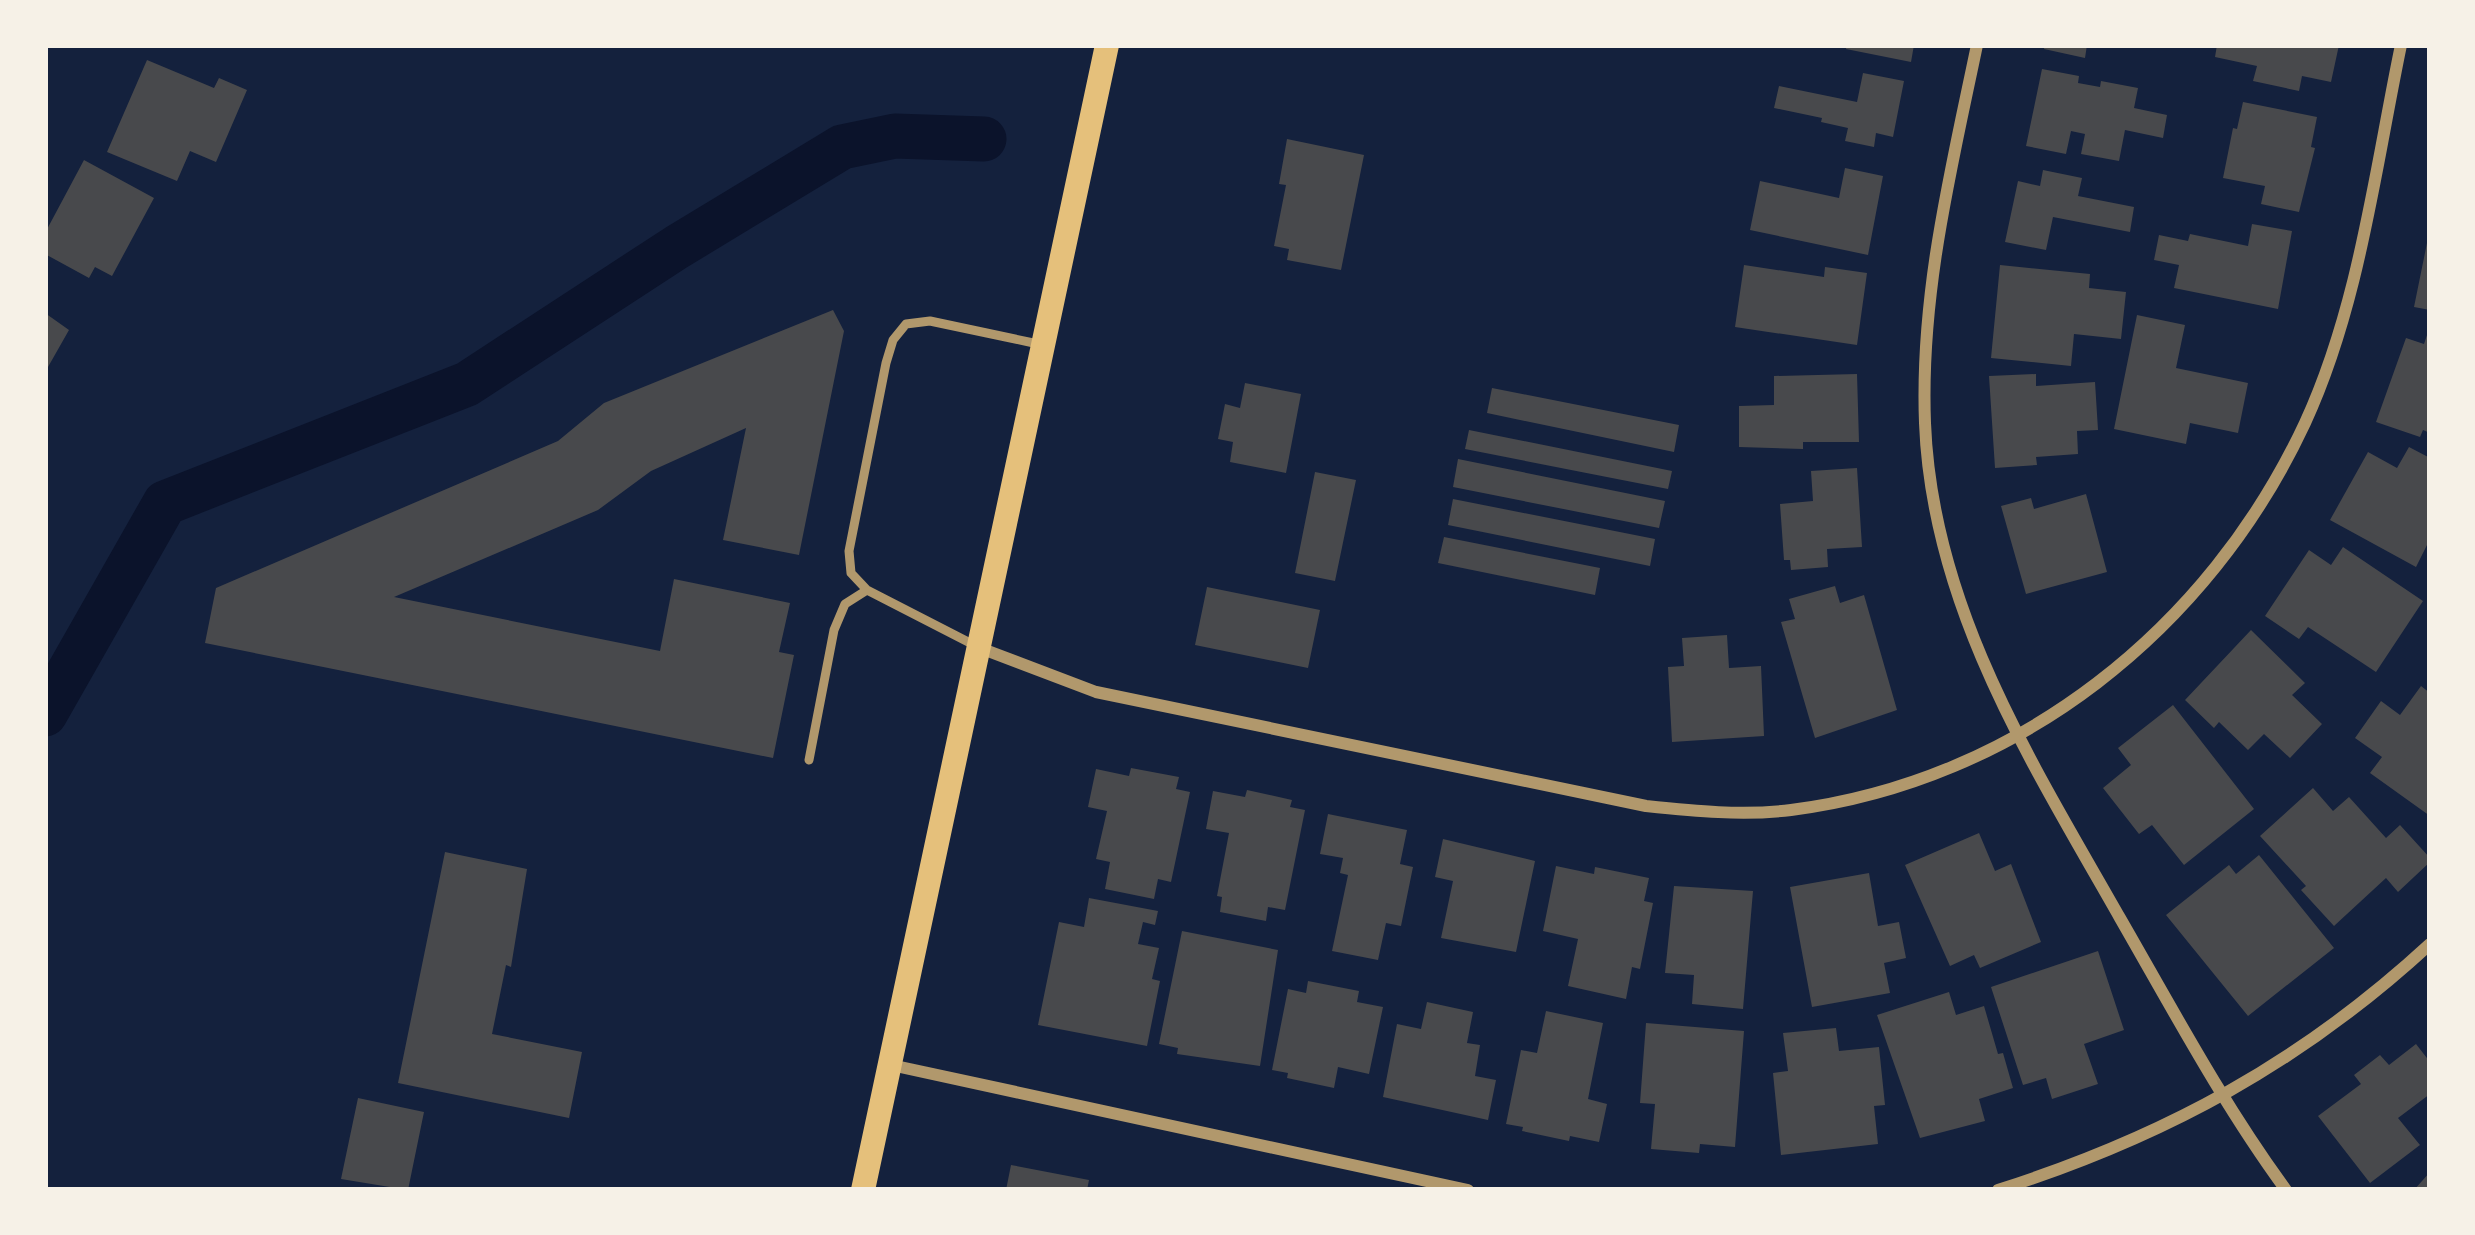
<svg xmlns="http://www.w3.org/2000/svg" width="2475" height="1235" font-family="'Open Sans',sans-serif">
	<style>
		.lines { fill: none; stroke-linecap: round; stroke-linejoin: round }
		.canal { stroke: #0b132b; stroke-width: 45 }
		.building { fill: #48494c }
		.service { stroke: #b1986c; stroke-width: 9 }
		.minor { stroke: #b1986c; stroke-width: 12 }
		.secondary { stroke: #e5c07b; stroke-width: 24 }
	</style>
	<rect width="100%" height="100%" fill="#14213d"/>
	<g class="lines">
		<path class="canal" d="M45,714L165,503L467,384L677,247L842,147L895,136L984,139"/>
	</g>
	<path class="building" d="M1847,45H1914L1911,62L1846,49Z
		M2045,45H2087L2085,58L2044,49Z
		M2217,45H2339L2331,82L2302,76L2299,91L2253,81L2257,66L2215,57Z
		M147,60L214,88L219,78L247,90L216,162L190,151L177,181L107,152Z
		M2042,69L2079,76L2078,83L2100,87L2101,81L2138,88L2134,108L2167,115L2163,138L2125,130L2119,161L2081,154L2085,134L2071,131L2066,154L2026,146Z
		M1863,73L1904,81L1893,137L1876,133L1874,147L1845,141L1848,128L1821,122L1822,118L1774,108L1779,86L1857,102Z
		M2243,102L2317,117L2311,147L2315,148L2299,212L2261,204L2265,186L2223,178L2233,128L2237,129Z
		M1287,139L1364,155L1341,270L1287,260L1289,249L1274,246L1286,185L1279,184Z
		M84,160L154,198L112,276L95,267L89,278L45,254V233Z
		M1845,168L1883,176L1868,255L1750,230L1760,181L1839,198Z
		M2043,170L2082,178L2078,196L2134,207L2130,232L2053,217L2046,250L2005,242L2018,181L2040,186Z
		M2252,224L2292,231L2278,309L2174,288L2179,265L2154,260L2159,235L2188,241L2190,234L2248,246Z
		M2428,238H2430V310L2414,307Z
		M1744,265L1824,277L1825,267L1867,273L1857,345L1735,327Z
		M2000,265L2090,274L2089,288L2126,292L2121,339L2074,334L2071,366L1991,358Z
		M833,310L844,331L799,555L723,540L746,428L651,471L598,510L394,597L660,651L674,579L790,603L779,652L794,655L773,758L205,643L216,588L558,441L604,403Z
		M45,313L69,330L48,367L45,366Z
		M2137,315L2185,325L2176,368L2248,383L2238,433L2190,423L2186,444L2114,429Z
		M2429,329L2430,433L2423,430L2420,437L2376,422L2406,338L2424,344Z
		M1857,374L1859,442H1803V449L1739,447V406L1774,405V376Z
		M2036,374V386L2095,382L2098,430L2077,431L2078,454L2036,457L2037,465L1995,468L1989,376Z
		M1245,383L1301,394L1286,473L1230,462L1233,442L1218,439L1225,404L1240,408Z
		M1492,388L1679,425L1674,452L1487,413Z
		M1469,430L1672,471L1668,489L1465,449Z
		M2409,447L2430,458V539L2416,567L2330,520L2368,452L2397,468Z
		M1458,459L1665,501L1659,528L1453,487Z
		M1857,468L1862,547L1827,549L1828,567L1791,570L1790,560H1784L1780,504L1813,501L1811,471Z
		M1315,472L1356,480L1335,581L1295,573Z
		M2086,494L2107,572L2026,594L2001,506L2031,498L2034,509Z
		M1453,499L1655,539L1650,566L1448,525Z
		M1444,537L1600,568L1595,595L1438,563Z
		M2343,547L2423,601L2376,672L2308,627L2299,639L2265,616L2309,550L2331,565Z
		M1835,586L1840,603L1864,595L1897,710L1815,738L1781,622L1795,619L1789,599Z
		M1207,587L1320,610L1308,668L1195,645Z
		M2251,630L2305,683L2292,695L2322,724L2290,758L2264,734L2248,750L2219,722L2214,728L2185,700Z
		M1727,635L1729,668L1761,666L1764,736L1672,742L1668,667L1684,666L1682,638Z
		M2421,686L2430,693V816L2370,773L2382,757L2355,738L2381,701L2400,715Z
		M2173,705L2254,809L2184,865L2152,825L2139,834L2103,788L2131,765L2118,748Z
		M1131,768L1179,777L1176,789L1190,792L1171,882L1158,879L1154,899L1105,889L1110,862L1096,859L1107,811L1088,807L1096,769L1129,776Z
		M2313,788L2333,811L2349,797L2386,838L2400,825L2430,858V862L2398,892L2386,878L2334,926L2301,890L2306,886L2260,836Z
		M1247,790L1292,800L1290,807L1305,810L1285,910L1268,907L1266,921L1220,912L1222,897L1217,896L1229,833L1206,829L1213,791L1245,797Z
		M1328,814L1407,830L1400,864L1413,867L1401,926L1386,923L1378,960L1332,951L1348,875L1340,873L1343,858L1320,854Z
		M1979,833L1995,871L2011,864L2041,942L1980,968L1974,955L1950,966L1905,865Z
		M1443,839L1535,861L1516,952L1441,938L1453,881L1435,877Z
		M445,852L527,869L511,967L506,965L492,1034L582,1052L569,1118L398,1083Z
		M2259,855L2334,948L2248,1016L2166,915L2229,865L2236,874Z
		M1556,866L1594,874L1595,867L1649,878L1644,901L1653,903L1640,969L1632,967L1626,999L1568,986L1578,939L1543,931Z
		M1869,873L1878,926L1899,922L1906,958L1884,963L1890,993L1812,1007L1790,887Z
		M1674,886L1753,891L1743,1009L1692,1004L1694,975L1665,973Z
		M1089,898L1158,911L1155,925L1143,922L1138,944L1159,948L1152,979L1160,981L1147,1046L1038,1025L1059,922L1084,927Z
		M1182,931L1278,950L1260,1066L1177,1054L1178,1048L1159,1044Z
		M2098,951L2124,1030L2084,1044L2098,1084L2052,1099L2046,1078L2023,1085L1991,987Z
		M1308,981L1359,991L1357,1002L1383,1007L1369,1074L1338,1067L1334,1088L1287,1078L1288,1073L1272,1070L1288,989L1306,993Z
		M1949,992L1956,1015L1984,1006L1998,1054L2003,1053L2013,1088L1979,1099L1985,1121L1920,1138L1877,1015Z
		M1427,1002L1473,1012L1467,1043L1480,1045L1475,1076L1496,1080L1488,1120L1383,1097L1397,1024L1421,1029Z
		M1546,1011L1603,1023L1588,1099L1607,1104L1599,1142L1570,1136L1569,1141L1522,1131L1523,1127L1506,1124L1521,1050L1537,1053Z
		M1646,1023L1744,1031L1735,1147L1700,1144L1699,1153L1651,1149L1655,1104L1640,1103Z
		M1836,1028L1839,1051L1879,1047L1885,1105L1874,1106L1878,1144L1781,1155L1773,1073L1788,1071L1783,1033Z
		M2416,1044L2430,1062V1094L2398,1118L2420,1145L2370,1183L2318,1116L2361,1084L2354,1075L2380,1055L2389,1065Z
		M358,1098L424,1112L408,1190L341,1179Z
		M1011,1165L1089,1180L1087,1190H1006Z
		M2430,1172V1190H2414Z"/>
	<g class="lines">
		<path class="service" d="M978,647L867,590L851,573L849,551L886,363L893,340L906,324L930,321L1043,345
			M809,760L834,630L845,604L867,590"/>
		<path class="minor" d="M1977,45C1951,170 1920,294 1925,423C1932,607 2032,763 2120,918C2173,1010 2223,1104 2286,1190
			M980,648L1096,692L1646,806C1694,811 1743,816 1791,810C2018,781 2209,629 2305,423C2359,306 2375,170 2401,45
			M891,1065L1468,1190
			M1998,1190C2164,1137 2301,1063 2430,944"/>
		<path class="secondary" d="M863,1190L1107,45"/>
	</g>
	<rect width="2475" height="1235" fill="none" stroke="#f6f1e7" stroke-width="96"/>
</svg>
